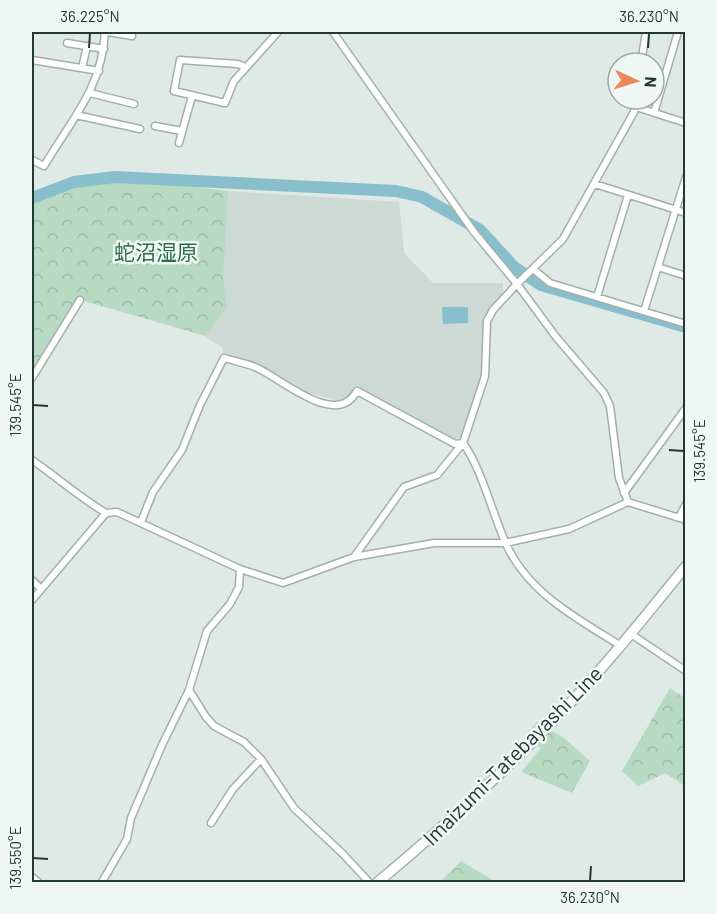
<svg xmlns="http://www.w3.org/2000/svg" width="717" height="914" font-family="Barlow,'Noto Sans JP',sans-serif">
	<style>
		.built { fill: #cdd9d4 }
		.forest { fill: url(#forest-crowns) }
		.water { fill: #89becc }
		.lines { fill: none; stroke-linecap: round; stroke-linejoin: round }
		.river { stroke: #89becc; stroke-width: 12 }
		.street-casing { stroke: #a2b0ac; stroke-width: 9 }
		.secondary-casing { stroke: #9fb4ae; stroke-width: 12 }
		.street { stroke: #fff; stroke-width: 6 }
		.secondary { stroke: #fff; stroke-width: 9 }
		.ticks { fill: none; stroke: #213833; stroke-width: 2 }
		.labels { text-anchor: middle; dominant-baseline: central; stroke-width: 5; stroke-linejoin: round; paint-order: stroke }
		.park-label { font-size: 21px; fill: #2d6d4a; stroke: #eff6f3 }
		.street-label { font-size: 21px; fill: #213833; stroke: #eff6f3 }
		.neatline { fill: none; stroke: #213833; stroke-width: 2 }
		.ticks-label { font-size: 15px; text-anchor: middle; fill: #213833 }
	</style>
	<defs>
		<pattern id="forest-crowns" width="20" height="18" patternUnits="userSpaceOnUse" patternTransform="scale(1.5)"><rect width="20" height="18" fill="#b8dac3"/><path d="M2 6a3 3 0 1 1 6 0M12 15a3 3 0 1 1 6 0" fill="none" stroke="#9ebca8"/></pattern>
	</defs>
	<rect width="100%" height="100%" fill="#dfe9e5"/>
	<path class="built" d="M228,191L399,202L404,253L433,283H503V295L484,320L481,378L461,438L454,439L356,386L350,396L339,401L302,391L259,364L223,354V348L205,336L227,308L223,277V199Z"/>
	<path class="forest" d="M115,177L228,191L223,277L227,308L205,336L81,300L32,378V198Z
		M670,688L685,698V786L665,773L638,786L622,771Z
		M537,722L564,738L590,761L572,793L521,772L541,748L524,737Z
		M461,861L496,882H440Z"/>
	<path class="water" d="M442,307H468V323L443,324Z"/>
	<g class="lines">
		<path class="river" d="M32,198L74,182L115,177L396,191L422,197L480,230L514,267L541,285L686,327"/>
		<g class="street-casing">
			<path id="street" d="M108,32L132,36
				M333,32L474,232L517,284L493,310L487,321L485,376L463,443L437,475L404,487L354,557
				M67,43L104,49
				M32,60L99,71
				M641,63L646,32
				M245,67L238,64L180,60L174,91L225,103L234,81L278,32
				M82,68L87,46
				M90,93L134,104
				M637,99L634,112L563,239L517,284L556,337L604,393L610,406L619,478L628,502L686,520
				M636,107L686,123
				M654,113L678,32
				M76,115L140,129
				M155,126L182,131
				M179,143L192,96
				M32,160L44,166C72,119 102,88 105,32
				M595,184L686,213
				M658,267L686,276
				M533,269L550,283L686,324
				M597,297L628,195
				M644,311L686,177
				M32,378L80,300
				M32,460C57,477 79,497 106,513
				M624,493L686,408
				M679,517L686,504
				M141,522L153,492L182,450L200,405L224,358C234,361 245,363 255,367C280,377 336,430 357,391L455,444L463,443C481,467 493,515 506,544C529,594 577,618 621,646
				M32,580L40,588
				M32,600L106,513L117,512L240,569L283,583L354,557L434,543H505L569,529L628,502
				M631,634L686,671
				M189,690L206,717L214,726L244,742L261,759L294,808L342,853L369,882
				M211,823L233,789L261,759
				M32,877L38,882
				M102,882L127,839L131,818L162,745L189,690L207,631L230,604L239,587L240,569"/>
		</g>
		<g class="secondary-casing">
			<path id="secondary" d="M378,882C438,832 497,778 552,722C600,673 643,619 686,566"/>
		</g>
		<use href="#street" class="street"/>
		<use href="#secondary" class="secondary"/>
	</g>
	<path class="ticks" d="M89,48L90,33M648,48L649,33M33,405L48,406M669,450L684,451M33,858L48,859M590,881L591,866"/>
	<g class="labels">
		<g class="park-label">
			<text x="156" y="251">蛇沼湿原</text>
		</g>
		<g class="street-label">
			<text transform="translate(512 755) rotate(-45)">Imaizumi-Tatebayashi Line</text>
		</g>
	</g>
	<rect width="717" height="914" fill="none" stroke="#eff6f3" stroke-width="66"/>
	<g transform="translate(636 81) rotate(94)"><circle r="28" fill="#eff6f3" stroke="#9daaa6" stroke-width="1.5"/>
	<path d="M0-4.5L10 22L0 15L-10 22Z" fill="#ea885c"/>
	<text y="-9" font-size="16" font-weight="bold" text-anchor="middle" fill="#213833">N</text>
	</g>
	<rect x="33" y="33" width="651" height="848" class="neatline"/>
	<g class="ticks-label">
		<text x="90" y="22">36.225°N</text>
		<text x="649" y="22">36.230°N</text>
		<text transform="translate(16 405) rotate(-90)" y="5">139.545°E</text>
		<text transform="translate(700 451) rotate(-90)" y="5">139.545°E</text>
		<text transform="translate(16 858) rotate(-90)" y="5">139.550°E</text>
		<text x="590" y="903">36.230°N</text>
	</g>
</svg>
